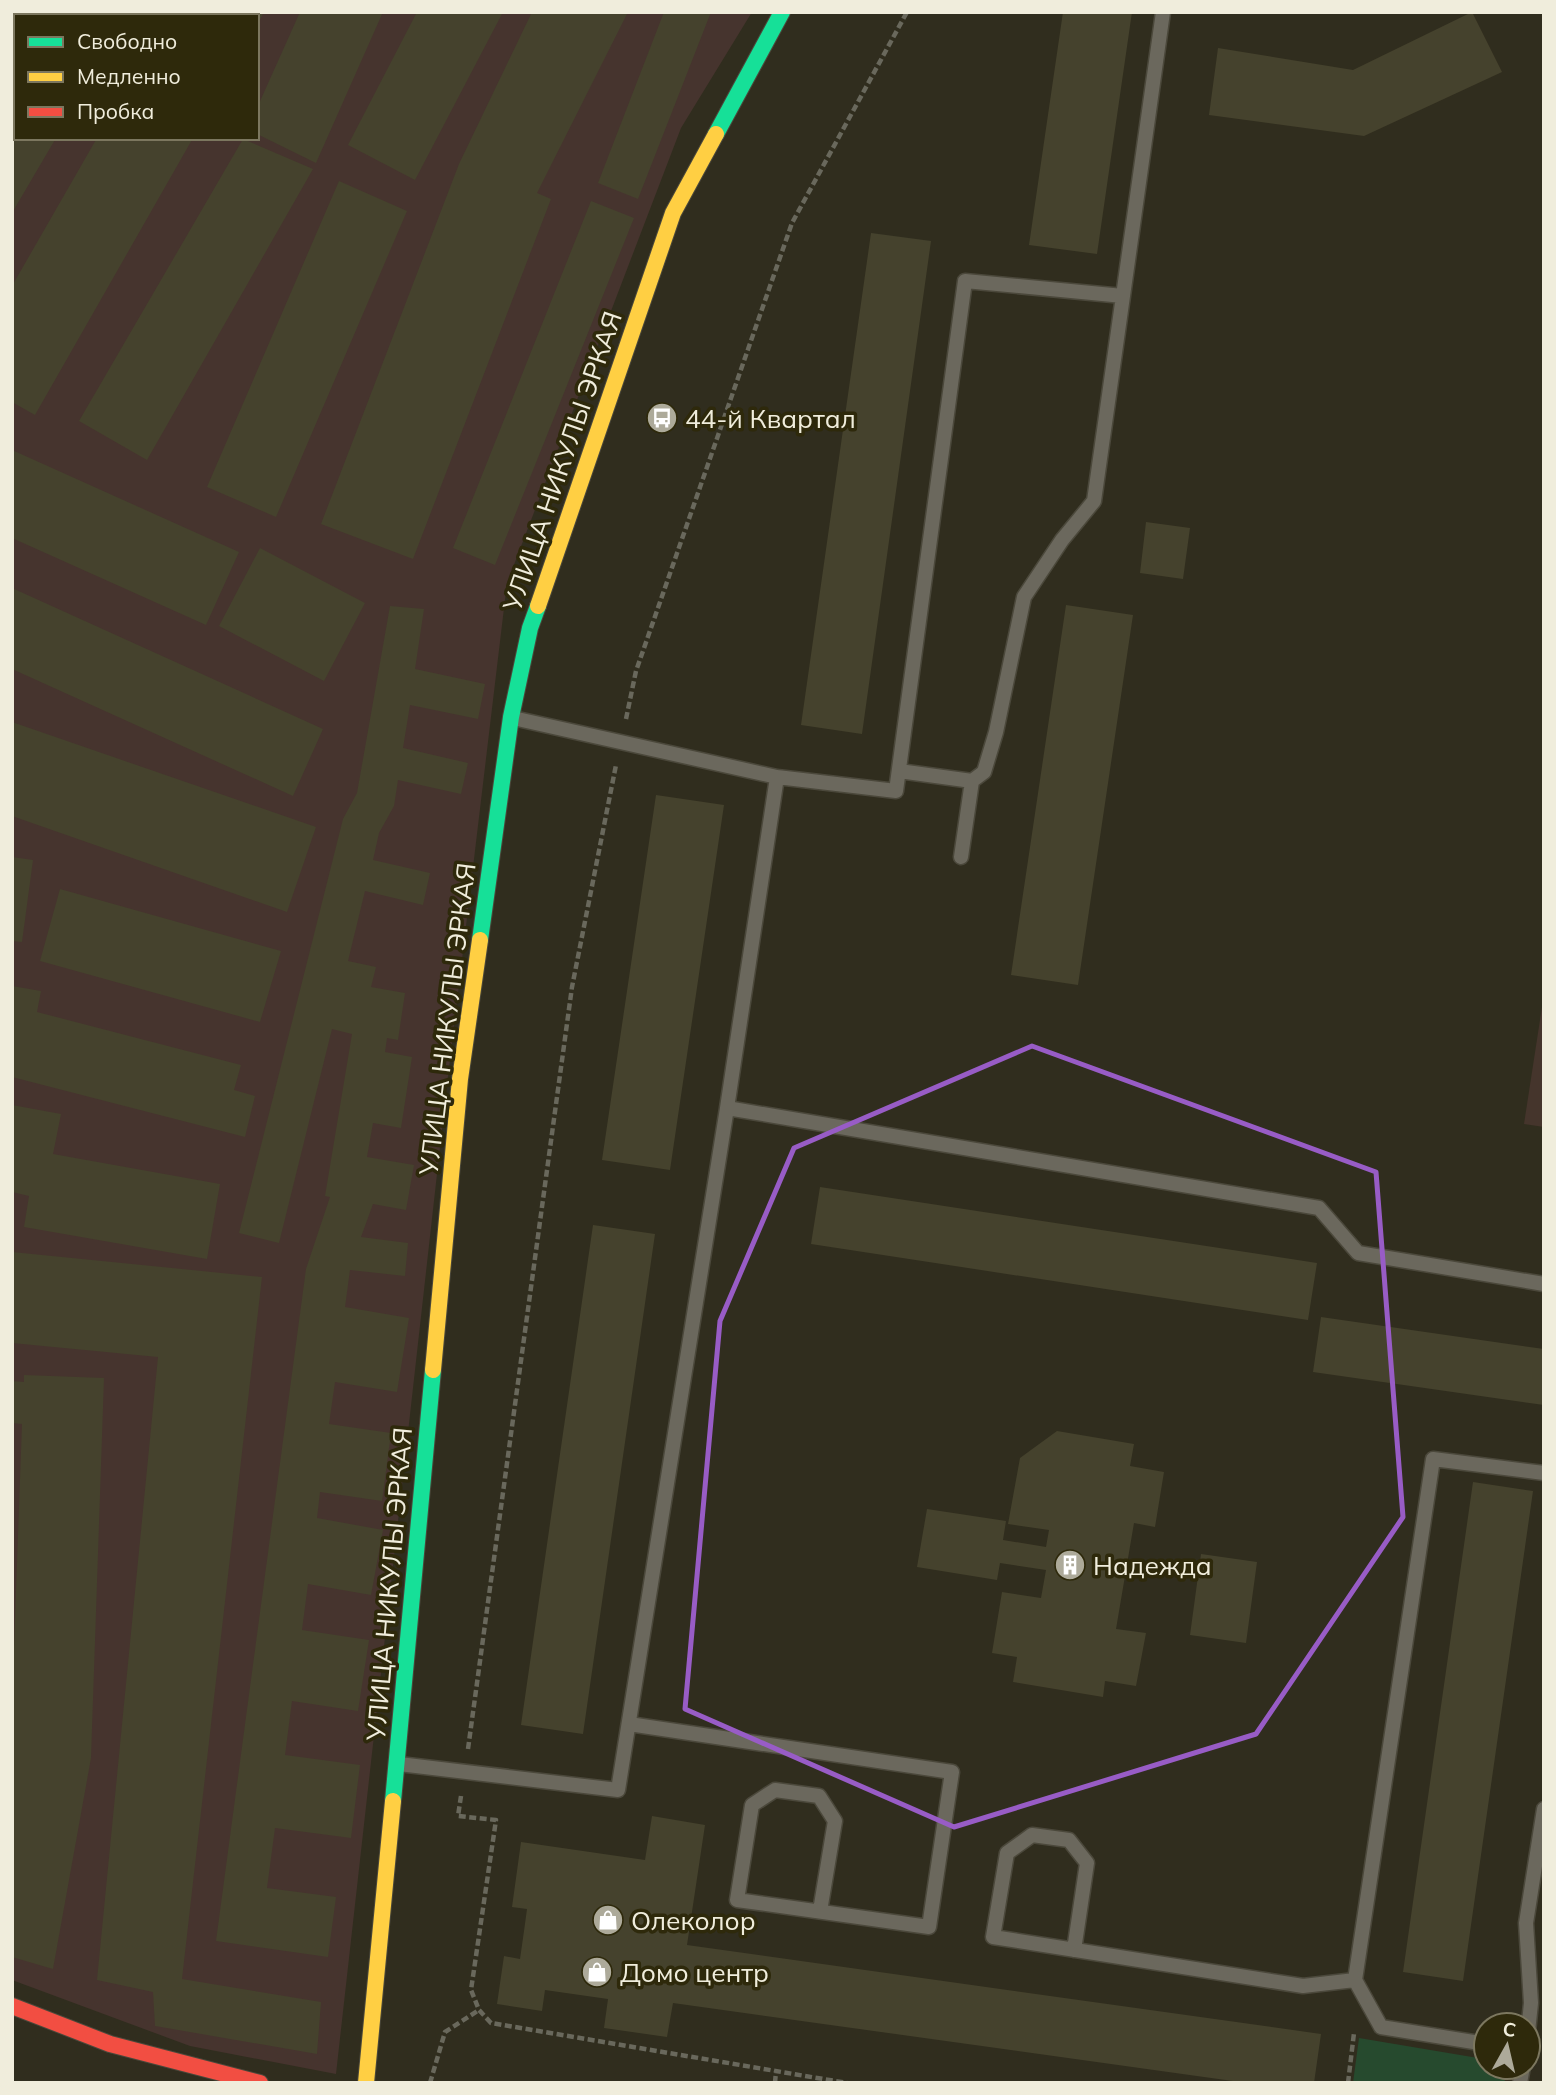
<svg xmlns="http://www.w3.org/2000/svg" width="1556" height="2095" font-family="Mulish,sans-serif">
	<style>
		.industrial { fill: #46342e }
		.education { fill: #45352c }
		.green { fill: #264a2e }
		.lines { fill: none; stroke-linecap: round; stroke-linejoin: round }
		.stream { stroke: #051e38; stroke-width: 10 }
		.building { fill: #45422d }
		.lane-casing { stroke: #4b483b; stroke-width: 17 }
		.fast-casing { stroke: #4b483b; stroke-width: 18 }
		.slow-casing { stroke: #4b483b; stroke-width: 18 }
		.jam-casing { stroke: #4b483b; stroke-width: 18 }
		.path { stroke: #69685c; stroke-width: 4.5; stroke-dasharray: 7 3.5; stroke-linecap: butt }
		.lane { stroke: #6b685d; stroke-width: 14 }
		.fast { stroke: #16e098; stroke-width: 16 }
		.slow { stroke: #ffcf43; stroke-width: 16 }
		.jam { stroke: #f24e42; stroke-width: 16 }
		.marked { fill: none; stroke: #985cc6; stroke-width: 5; stroke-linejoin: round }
		.labels { text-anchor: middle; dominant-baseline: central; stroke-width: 7; stroke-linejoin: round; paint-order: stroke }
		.poi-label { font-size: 26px; fill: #f0eddc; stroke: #2e290b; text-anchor: start }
		.street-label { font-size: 26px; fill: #f0eddc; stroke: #2e290b }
	</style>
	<rect width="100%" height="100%" fill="#302d1e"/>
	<path class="industrial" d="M53,12H752L681,128L507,583L447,1085L336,2074L190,2046L12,1980V80L16,74V138H257V16H51Z"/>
	<path class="education" d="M1544,994V1127L1524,1124Z"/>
	<path class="green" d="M1359,2038L1484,2059L1486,2067H1498L1506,2083H1353Z"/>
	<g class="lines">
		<path class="stream" d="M22,16L23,12
			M12,40L16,31"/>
	</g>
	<path class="building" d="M79,12H128L126,16H77Z
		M169,12H264L257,25V16H167Z
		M300,12H383L316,163L257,134V108Z
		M417,12H503L415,180L348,145Z
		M532,12H628L537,193L551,199L413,559L321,524L459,164Z
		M664,12H711L638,199L598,183Z
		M1063,12H1132L1097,254L1029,245Z
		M1472,12L1502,72L1364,136L1209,115L1218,48L1353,70Z
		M16,121V138H56L12,213V127Z
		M97,138H193L35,415L12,402V286Z
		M243,139L313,169L147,460L79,421Z
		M339,181L407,211L276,517L207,487Z
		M591,201L634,218L495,565L453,548Z
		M871,233L931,241L862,734L801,725Z
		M12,450L239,552L206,625L12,538Z
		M1146,522L1190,528L1183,579L1140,573Z
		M260,548L365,603L324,681L219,626Z
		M12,588L323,729L293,796L12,669Z
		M1066,605L1133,615L1078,985L1011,975Z
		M390,606L424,609L415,669L485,684L478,719L410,705L403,748L468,763L461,794L398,780L394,806L379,833L373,860L430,873L423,905L365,891L348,961L376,967L371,987L405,993L398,1040L387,1038L385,1052L412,1057L401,1128L373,1123L367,1157L414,1165L406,1210L373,1204L361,1237L408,1243L405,1276L350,1270L345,1307L409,1318L397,1392L335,1382L329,1424L391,1433L382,1501L320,1492L317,1518L383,1530L371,1595L308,1584L302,1630L369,1640L358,1711L292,1701L285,1755L360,1765L351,1838L275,1828L267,1888L336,1897L328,1957L216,1941L306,1269L330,1197L325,1196L352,1034L332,1029L279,1243L239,1233L343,819L357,793Z
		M12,722L316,827L287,912L12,816Z
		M656,795L724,805L670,1170L602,1160Z
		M12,857L33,860L22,942L12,941Z
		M60,889L281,951L260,1022L40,961Z
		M12,986L41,991L37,1012L241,1065L234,1090L255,1096L245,1137L12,1077Z
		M12,1105L61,1114L53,1154L220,1184L207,1259L24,1227L29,1196L12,1192Z
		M820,1187L1317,1263L1308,1320L811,1244Z
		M593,1225L655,1234L583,1734L521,1725Z
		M12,1252L262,1277L182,1979L321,2002L317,2054L155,2026L153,1992L97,1980L158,1357L12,1343Z
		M1321,1317L1544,1349V1405L1313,1372Z
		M24,1375L104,1378L91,1758L53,1969L12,1957V1702L22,1424L12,1423V1381L24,1382Z
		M1057,1431L1134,1444L1130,1466L1164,1472L1155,1527L1134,1523L1116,1629L1146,1633L1136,1686L1105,1681L1103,1697L1013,1682L1017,1657L992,1653L1002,1592L1041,1598L1046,1570L1000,1563L997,1580L917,1567L927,1509L1006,1521L1003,1540L1046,1547L1049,1530L1008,1524L1020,1458Z
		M1473,1482L1533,1491L1463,1981L1403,1972Z
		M1201,1554L1257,1562L1246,1643L1190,1635Z
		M652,1816L705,1825L687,1945L1321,2034L1314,2083H1247L673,2003L667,2037L604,2028L608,1999L545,1990L542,2011L497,2004L504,1956L520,1959L524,1931L527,1909L512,1907L521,1842L645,1860Z"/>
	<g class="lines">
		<g class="lane-casing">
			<path id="lane" d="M513,718L777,777L896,791L965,281L1123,296L1163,12
				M899,771L972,781L984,772L996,732L1024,597L1062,540L1094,501L1123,296
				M777,777L727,1108L1319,1208L1358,1253L1544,1284
				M961,857L972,781
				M629,1724L952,1772L929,1927L737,1900L752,1805L775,1790L819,1796L835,1821L820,1911
				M399,1764L618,1790L727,1108
				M1074,1950L1087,1863L1069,1840L1032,1835L1007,1853L993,1937L1303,1986L1355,1980
				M1528,2032L1531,2003L1526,1923L1544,1809
				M1486,2044L1381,2027L1355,1980L1433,1459L1544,1473
				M1520,2083L1523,2067"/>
		</g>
		<g class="fast-casing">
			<path id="fast" d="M716,134L782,12
				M480,940L511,717L530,628L538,606
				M393,1801L433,1370"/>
		</g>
		<g class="slow-casing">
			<path id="slow" d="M538,606L673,213L716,134
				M433,1370L460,1079L480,940
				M366,2083L393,1801"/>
		</g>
		<g class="jam-casing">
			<path id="jam" d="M12,2006L110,2044L260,2083"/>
		</g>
		<path class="path" d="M626,719L636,671L792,223L907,12
			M468,1749L572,987L616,765
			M461,1796L458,1816L496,1820L471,1990L479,2010L491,2023L847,2083
			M430,2083L445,2032L479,2010
			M775,2083L776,2071
			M1348,2083L1354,2033"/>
		<use href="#lane" class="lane"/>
		<use href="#fast" class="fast"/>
		<use href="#slow" class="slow"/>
		<use href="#jam" class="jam"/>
	</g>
	<path class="marked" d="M1032,1046L1376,1172L1403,1517L1256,1734L954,1827L685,1709L720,1321L794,1148Z"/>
	<defs>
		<g id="bus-disc" transform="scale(1.575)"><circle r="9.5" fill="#adaa9a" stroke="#2e290b"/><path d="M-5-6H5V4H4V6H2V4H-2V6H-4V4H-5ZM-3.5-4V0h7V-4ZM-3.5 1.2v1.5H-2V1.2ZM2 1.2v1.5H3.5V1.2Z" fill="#fff"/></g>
		<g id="building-disc" transform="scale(1.575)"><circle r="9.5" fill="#adaa9a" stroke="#2e290b"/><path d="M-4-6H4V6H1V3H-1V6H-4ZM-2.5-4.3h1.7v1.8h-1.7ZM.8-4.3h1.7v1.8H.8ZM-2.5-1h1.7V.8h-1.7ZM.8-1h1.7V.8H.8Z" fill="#fff"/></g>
		<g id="shop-disc" transform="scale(1.575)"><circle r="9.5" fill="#adaa9a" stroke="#2e290b"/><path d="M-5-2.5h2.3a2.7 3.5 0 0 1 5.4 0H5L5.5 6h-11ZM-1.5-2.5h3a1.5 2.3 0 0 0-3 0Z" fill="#fff"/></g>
	</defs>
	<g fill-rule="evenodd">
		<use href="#bus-disc" x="662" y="418"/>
		<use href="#building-disc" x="1070" y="1565"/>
		<use href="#shop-disc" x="608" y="1920"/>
		<use href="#shop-disc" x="597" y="1972"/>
	</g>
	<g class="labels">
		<g class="poi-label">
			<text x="685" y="418">44-й Квартал</text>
			<text x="1093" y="1565">Надежда</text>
			<text x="631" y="1920">Олеколор</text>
			<text x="620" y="1972">Домо центр</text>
		</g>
		<g class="street-label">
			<text transform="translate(562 461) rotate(-71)">УЛИЦА НИКУЛЫ ЭРКАЯ</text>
			<text transform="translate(447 1019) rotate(-83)">УЛИЦА НИКУЛЫ ЭРКАЯ</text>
			<text transform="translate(389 1584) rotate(-85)">УЛИЦА НИКУЛЫ ЭРКАЯ</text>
		</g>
	</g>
	<rect width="1556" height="2095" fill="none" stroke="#f0eddc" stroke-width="28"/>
	<rect x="14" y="14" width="245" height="126" fill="#2e290b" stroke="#7c775f" stroke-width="2"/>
	<rect x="28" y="37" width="35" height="10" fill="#16e098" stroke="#7c775f" stroke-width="2"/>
	<text x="77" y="49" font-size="21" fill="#f0eddc">Свободно</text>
	<rect x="28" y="72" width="35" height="10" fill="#ffcf43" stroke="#7c775f" stroke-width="2"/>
	<text x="77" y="84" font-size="21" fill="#f0eddc">Медленно</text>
	<rect x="28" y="107" width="35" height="10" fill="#f24e42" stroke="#7c775f" stroke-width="2"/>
	<text x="77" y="119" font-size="21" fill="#f0eddc">Пробка</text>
	<g transform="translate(1507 2046) rotate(8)"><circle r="33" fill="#2e290b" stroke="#7c775f" stroke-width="2"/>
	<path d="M0-5L12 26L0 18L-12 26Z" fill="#adaa9a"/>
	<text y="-10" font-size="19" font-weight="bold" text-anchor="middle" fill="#f0eddc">С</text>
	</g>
</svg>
